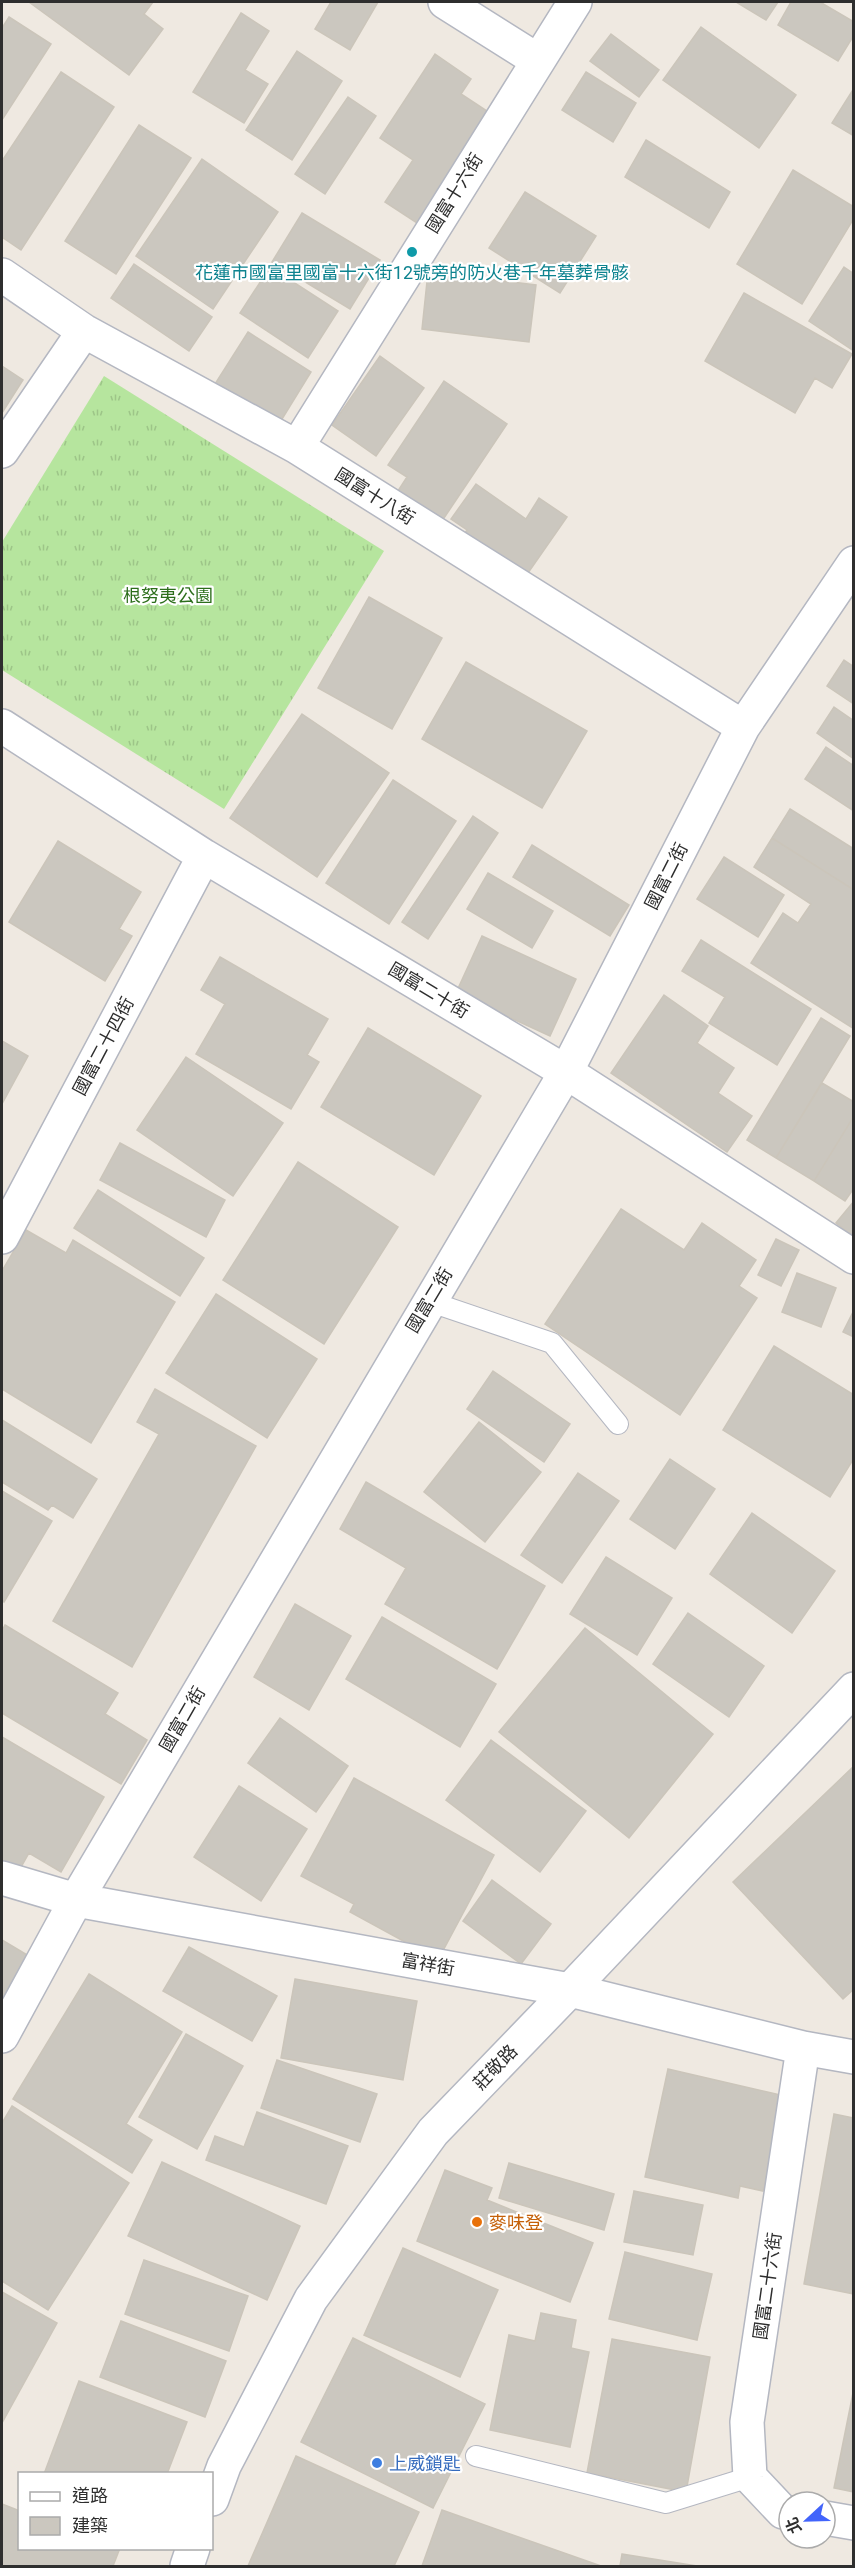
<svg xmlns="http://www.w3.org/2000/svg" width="855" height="2568" font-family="Roboto,'Noto Sans TC',sans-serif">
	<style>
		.grass { fill: url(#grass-tufts) }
		.building { fill: #cbc7bf; stroke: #cbc5ba; stroke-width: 1.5 }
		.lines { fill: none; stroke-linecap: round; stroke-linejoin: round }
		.lane-casing { stroke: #b4b7c1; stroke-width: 22 }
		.street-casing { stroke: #b4b7c1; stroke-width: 36 }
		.lane { stroke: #fff; stroke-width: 20 }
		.street { stroke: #fff; stroke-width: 33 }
		.culture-dot { fill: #0f9aa8; stroke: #fff; stroke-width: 2 }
		.food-dot { fill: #e8710a; stroke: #fff; stroke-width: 2 }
		.shop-dot { fill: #3f7fe0; stroke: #fff; stroke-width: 2 }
		.labels { text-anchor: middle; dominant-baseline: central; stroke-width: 4.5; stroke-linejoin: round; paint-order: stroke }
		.street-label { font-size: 18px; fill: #2e2e2e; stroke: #fff }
		.culture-label { font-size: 18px; fill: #0d838f; stroke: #fff }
		.park-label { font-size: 18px; fill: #2c6e1b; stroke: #fff }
		.food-label { font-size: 18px; fill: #c56008; stroke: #fff; text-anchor: start }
		.shop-label { font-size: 18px; fill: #366cbe; stroke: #fff; text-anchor: start }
	</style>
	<defs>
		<pattern id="grass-tufts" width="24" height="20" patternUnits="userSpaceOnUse" patternTransform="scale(1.5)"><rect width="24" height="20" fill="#b6e59e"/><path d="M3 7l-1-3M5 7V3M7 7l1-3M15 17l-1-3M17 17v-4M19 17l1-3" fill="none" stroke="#9dc588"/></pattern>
	</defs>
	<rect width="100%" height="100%" fill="#efe9e1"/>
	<path class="grass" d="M104,376L384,551L224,809L2,670V542Z"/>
	<path class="building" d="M29,2H153L144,14L163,29L129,75Z
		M331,2H378L350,50L315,29Z
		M736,2H778L766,20Z
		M791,2H820L854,22V35L838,61L778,25Z
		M241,13L269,31L245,70L268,84L244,123L193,92Z
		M9,17L51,44L2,120V28Z
		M701,27L796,95L759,148L663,80Z
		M611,34L659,70L639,97L590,61Z
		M297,51L342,81L292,160L246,130Z
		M435,54L471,79L461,94L490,113L417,223L385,202L413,160L380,138Z
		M61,72L114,107L21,250L2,237V161Z
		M586,72L636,103L613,142L562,110Z
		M854,88V136L832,123Z
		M348,97L376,116L325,194L295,174Z
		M139,125L191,158L116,274L65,241Z
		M646,140L730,192L709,228L625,177Z
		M202,159L278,212L213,309L136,256Z
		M793,170L854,207V218L802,304L737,264Z
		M525,192L596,236L560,293L489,248Z
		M302,213L380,260L350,309L272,262Z
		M134,264L212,317L189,351L111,298Z
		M270,267L338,311L308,358L240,313Z
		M844,267L854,274V351L809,321Z
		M428,272L536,285L529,342L422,329Z
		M744,293L852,354L832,388L815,378L795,413L705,361Z
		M248,332L311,372L279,424L215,384Z
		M380,356L424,388L376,456L332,425Z
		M2,366L23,380L2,413Z
		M444,381L507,424L440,524L396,494L407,477L388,465Z
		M476,484L526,519L539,498L567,517L528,573L506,559L502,565L462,537L467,530L451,519Z
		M369,597L442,638L392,729L318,688Z
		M844,660L854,667V704L827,686Z
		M466,662L587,731L542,808L422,739Z
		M834,707L854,721V759L817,733Z
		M302,714L389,773L317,877L230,818Z
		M826,747L854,766V811L805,779Z
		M393,780L456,821L389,924L326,883Z
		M790,809L854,849V890L772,838Z
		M473,816L498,833L428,939L402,922Z
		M772,838L854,890V1029L751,963L783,913L798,923L811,904L754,867Z
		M58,841L141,892L119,929L132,936L105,981L9,922Z
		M532,845L629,905L610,936L513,877Z
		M724,857L784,895L758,937L697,899Z
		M488,873L553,911L532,948L467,909Z
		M482,936L576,979L550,1036L456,993Z
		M701,940L811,1009L777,1065L709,1023L725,997L682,971Z
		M220,957L328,1019L307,1055L319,1062L291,1109L196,1054L225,1004L201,990Z
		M664,995L708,1026L697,1043L734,1068L718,1093L752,1116L727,1152L611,1073Z
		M821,1018L850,1036L776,1158L747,1140Z
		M368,1028L481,1096L434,1175L321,1107Z
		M2,1041L28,1056L2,1104Z
		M186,1057L283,1123L233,1196L137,1130Z
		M822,1083L854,1102V1116L814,1181L776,1158Z
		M854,1116V1188L845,1201L814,1181Z
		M120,1143L225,1200L206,1237L100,1180Z
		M298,1162L398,1227L324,1344L223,1280Z
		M98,1190L204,1258L180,1296L74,1228Z
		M854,1201V1237L836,1223Z
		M621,1209L684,1250L702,1223L756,1260L739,1286L757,1298L680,1415L545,1324Z
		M26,1230L66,1253L73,1240L175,1302L91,1443L2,1389V1271Z
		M776,1239L799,1250L781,1286L758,1275Z
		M797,1273L836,1288L821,1327L782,1312Z
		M216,1294L317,1359L267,1438L166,1373Z
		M854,1310V1337L843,1332Z
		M774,1346L854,1395V1458L830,1497L723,1430Z
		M493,1371L570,1424L544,1462L467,1409Z
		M155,1389L256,1446L132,1667L53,1621L159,1434L137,1422Z
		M2,1420L97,1479L73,1518L52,1505L48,1510L2,1482Z
		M479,1422L541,1472L485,1542L424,1492Z
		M670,1459L715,1489L675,1549L630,1519Z
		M578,1473L619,1501L562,1583L521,1555Z
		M366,1482L545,1586L497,1669L385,1604L406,1568L340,1529Z
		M2,1491L52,1521L4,1602L2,1600Z
		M752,1513L835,1571L792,1633L710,1574Z
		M606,1557L672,1598L637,1655L570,1614Z
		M295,1604L351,1636L309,1710L254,1677Z
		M688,1613L764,1666L729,1717L653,1664Z
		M382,1617L496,1684L460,1747L346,1679Z
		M5,1625L118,1693L105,1714L147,1740L121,1784L2,1713V1631Z
		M585,1628L713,1734L629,1838L499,1732Z
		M280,1718L348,1766L316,1812L248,1763Z
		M2,1737L104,1797L61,1872L29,1853L16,1876L2,1867Z
		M491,1740L586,1811L540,1872L446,1800Z
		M854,1766V1989L843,1999L733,1882Z
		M354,1778L494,1855L438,1960L350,1912L354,1904L301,1876Z
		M239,1786L307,1829L261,1901L194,1857Z
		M492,1880L551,1924L521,1964L463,1921Z
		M2,1940L34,1959L2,2014Z
		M189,1947L277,1996L252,2041L163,1991Z
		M89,1974L182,2032L126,2124L152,2140L132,2173L13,2099Z
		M295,1979L417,2001L403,2080L281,2058Z
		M186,2034L243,2066L197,2149L139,2117Z
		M277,2060L377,2094L360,2142L261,2108Z
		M668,2069L785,2096L763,2191L740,2186L738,2198L645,2177Z
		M12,2106L129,2183L48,2310L2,2281V2123Z
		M257,2112L348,2146L326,2204L206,2160L215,2136L244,2147Z
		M834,2114L854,2118V2294L804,2284Z
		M162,2162L300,2226L267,2300L128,2236Z
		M509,2163L614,2194L604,2230L499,2198Z
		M445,2170L492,2188L487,2200L593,2243L570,2302L417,2241Z
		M634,2191L703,2205L693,2255L624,2242Z
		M403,2248L498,2290L460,2377L364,2335Z
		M625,2252L712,2274L697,2340L609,2319Z
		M144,2260L248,2296L229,2351L125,2314Z
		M2,2292L57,2323L2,2423Z
		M541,2313L576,2320L571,2348L589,2352L570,2447L490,2430L509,2335L535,2341Z
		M121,2321L226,2361L205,2417L100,2377Z
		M353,2338L485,2404L433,2508L301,2442Z
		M612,2339L710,2357L686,2492L587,2473Z
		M79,2381L187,2422L167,2474H44Z
		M854,2388V2492L834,2488Z
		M296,2456L419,2512L394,2566H248Z
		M2,2504L20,2511V2548H120L113,2566H6L2,2565Z
		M442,2510L601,2566H422Z
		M622,2554L697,2566H620Z"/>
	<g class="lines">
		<g class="lane-casing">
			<path id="lane" d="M428,1301L552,1343L618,1424
				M476,2456L666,2503L750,2477"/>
		</g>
		<g class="street-casing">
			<path id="street" d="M445,2L537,60
				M2,275L84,331L297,447L743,727
				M297,447L575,2
				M2,451L84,331
				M2,726L204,856L566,1072L854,1257
				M2,1237L204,856
				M2,1878L76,1900L570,1990L803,2048L854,2057
				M2,2036L76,1900L566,1072L743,727L854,563
				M212,2499L224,2466L311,2299L433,2132L570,1990L854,1689
				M789,2513L783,2512L750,2477L747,2422L803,2048
				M825,2518L854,2523
				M187,2566L193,2548"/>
		</g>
		<use href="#lane" class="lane"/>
		<use href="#street" class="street"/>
	</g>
	<circle class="culture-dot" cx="412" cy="252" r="6"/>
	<circle class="food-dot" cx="477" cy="2222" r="6"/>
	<circle class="shop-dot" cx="377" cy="2463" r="6"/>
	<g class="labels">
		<g class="street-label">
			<text transform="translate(454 193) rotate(-58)">國富十六街</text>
			<text transform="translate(375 496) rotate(32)">國富十八街</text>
			<text transform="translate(666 876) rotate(-63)">國富二街</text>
			<text transform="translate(429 990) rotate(31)">國富二十街</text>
			<text transform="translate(103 1046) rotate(-62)">國富二十四街</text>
			<text transform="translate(429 1300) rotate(-59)">國富二街</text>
			<text transform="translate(182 1719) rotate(-60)">國富二街</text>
			<text transform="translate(428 1964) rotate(10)">富祥街</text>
			<text transform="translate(495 2067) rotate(-46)">莊敬路</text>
			<text transform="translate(767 2286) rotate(-82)">國富二十六街</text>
		</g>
		<g class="culture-label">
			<text x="412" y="272">花蓮市國富里國富十六街12號旁的防火巷千年墓葬骨骸</text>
		</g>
		<g class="park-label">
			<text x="168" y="595">根努夷公園</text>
		</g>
		<g class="food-label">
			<text x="489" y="2222">麥味登</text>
		</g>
		<g class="shop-label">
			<text x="389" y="2463">上威鎖匙</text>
		</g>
	</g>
	<rect width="855" height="2568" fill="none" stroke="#2e2e2e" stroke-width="6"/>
	<rect x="18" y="2472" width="195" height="78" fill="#ffffff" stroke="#ababab" stroke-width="1.5"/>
	<rect x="30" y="2492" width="30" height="9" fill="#ffffff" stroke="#ababab" stroke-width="1.5"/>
	<text x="72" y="2502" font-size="18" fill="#2e2e2e">道路</text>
	<rect x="30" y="2517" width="30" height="18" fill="#cbc7bf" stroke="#ababab" stroke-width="1.5"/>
	<text x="72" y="2532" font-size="18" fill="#2e2e2e">建築</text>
	<g transform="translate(807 2520) rotate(248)"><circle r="28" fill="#ffffff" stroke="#ababab" stroke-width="1.5"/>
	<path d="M0-4.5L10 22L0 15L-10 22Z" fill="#4264fb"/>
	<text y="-9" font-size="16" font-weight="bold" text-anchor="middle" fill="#2e2e2e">北</text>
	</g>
</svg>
